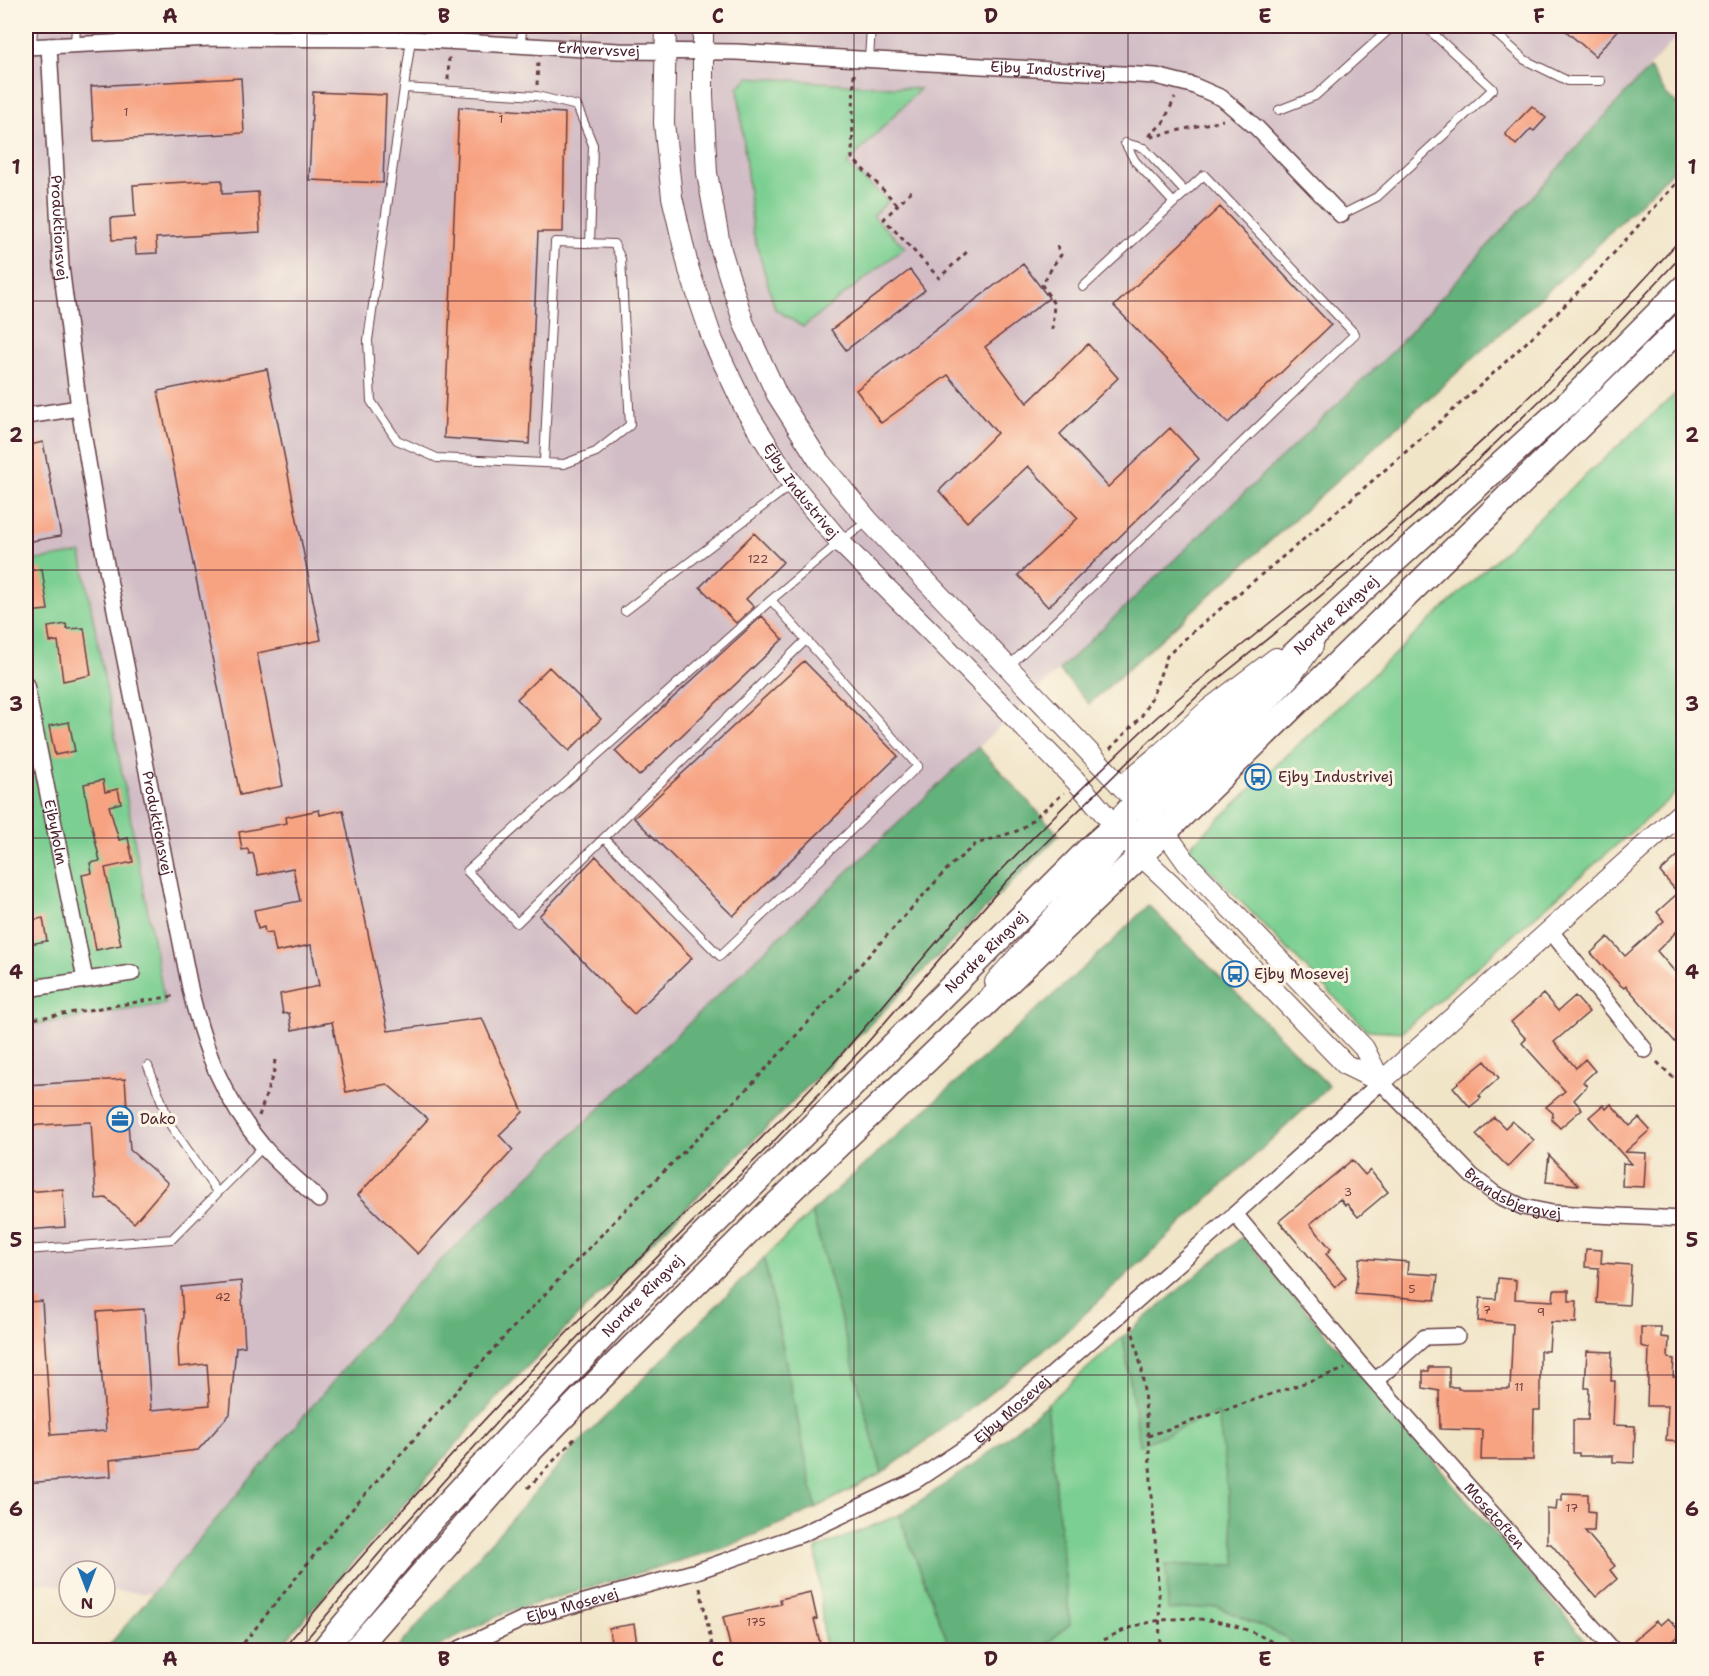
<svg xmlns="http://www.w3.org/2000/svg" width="1709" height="1676" font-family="'Shantell Sans',sans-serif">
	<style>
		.industrial { fill: #d2bdc6 }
		.green { fill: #7bcf92; stroke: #62775e; stroke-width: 1.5 }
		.forest { fill: #64b27c; stroke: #576854; stroke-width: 1.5 }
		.building { fill: #f7a382 }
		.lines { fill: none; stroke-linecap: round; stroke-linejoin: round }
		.service-casing { stroke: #633d43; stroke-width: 10 }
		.minor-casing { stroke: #633d43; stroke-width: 18 }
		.tertiary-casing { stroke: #633d43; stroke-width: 22 }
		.primary-casing { stroke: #633d43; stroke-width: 27 }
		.path { stroke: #633d43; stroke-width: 3; stroke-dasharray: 4.5 4.5; stroke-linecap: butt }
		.service { stroke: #fff; stroke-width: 8 }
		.minor { stroke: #fff; stroke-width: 15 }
		.tertiary { stroke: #fff; stroke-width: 20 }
		.primary { stroke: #fff; stroke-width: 24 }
		.tram { stroke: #4a1f2b; stroke-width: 1.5 }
		.grid { fill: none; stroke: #4a1f2b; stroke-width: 1.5; stroke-opacity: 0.55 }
		.labels { text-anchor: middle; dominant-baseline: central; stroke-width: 6; stroke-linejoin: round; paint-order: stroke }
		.number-label { font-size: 12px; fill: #754041 }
		.street-label { font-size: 15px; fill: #4a1f2b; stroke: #fcf5e5 }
		.poi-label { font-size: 15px; fill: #4a1f2b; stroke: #fcf5e5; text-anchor: start }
		.neatline { fill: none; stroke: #4a1f2b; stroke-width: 2 }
		.grid-label { font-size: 20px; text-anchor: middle; font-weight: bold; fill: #4a1f2b }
	</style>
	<rect width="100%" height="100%" fill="#fcf5e5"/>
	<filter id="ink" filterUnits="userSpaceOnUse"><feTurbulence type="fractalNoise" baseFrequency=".0167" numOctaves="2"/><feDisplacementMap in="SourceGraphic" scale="12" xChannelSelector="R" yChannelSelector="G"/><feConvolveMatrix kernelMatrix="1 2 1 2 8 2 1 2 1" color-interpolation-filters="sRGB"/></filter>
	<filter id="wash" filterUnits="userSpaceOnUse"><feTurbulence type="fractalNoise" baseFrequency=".008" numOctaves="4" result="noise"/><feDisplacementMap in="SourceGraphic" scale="24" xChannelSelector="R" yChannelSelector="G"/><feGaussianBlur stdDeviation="1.35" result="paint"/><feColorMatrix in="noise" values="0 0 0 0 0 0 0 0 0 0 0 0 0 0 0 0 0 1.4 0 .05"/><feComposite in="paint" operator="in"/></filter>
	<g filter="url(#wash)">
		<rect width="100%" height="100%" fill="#f1e5c8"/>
		<path class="industrial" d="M26,26H1683V30L1392,352L416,1284L154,1594L105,1590V1571H69V1586L26,1582V1026L164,1004L80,553L26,562Z"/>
		<path class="green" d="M749,77L920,89L847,164L888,201L873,216L905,247L803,327L775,309L753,232L738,87Z
			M1683,387V787L1402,1032L1367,1030L1188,848L1564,495Z
			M81,553L165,1004L26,1026V562Z
			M812,1212L882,1473L816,1508L764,1258Z
			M1123,1337L1140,1444L1218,1413L1237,1565H1166L1218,1607L1285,1637L1299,1650H1039L1070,1624L1047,1404Z
			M899,1515L951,1650H825L816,1549Z"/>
		<path class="forest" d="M1650,69L1667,96L1683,107V160L1590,253L1089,704L1059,670L1392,352L1633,85Z
			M978,747L1059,835L499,1395L277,1650H105L416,1284Z
			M1148,905L1329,1086L1061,1336L969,1410L882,1473L812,1212L1112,942Z
			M1243,1236L1594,1650H1299L1285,1637L1218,1607L1168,1610L1166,1565H1237L1218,1413L1140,1445L1123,1337Z
			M764,1258L816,1508L729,1546L504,1613L432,1650H396L572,1450Z
			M1047,1404L1070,1624L1039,1650H951L899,1515L975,1464Z"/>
		<g id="blocks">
			<path class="building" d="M1560,26H1622L1595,56Z
				M241,78L244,133L94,141L91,86Z
				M313,92L386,95L383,183L309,180Z
				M1532,106L1546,118L1534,131L1531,129L1516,145L1505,134Z
				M459,107L565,113L563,232H538L529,444L444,438Z
				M222,180V194L258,192L260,232L156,238L157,253L136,254L135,239L112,240L111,218L135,216L133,185Z
				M1220,207L1331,325L1228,423L1114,306Z
				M1023,264L1049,298L985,347L1027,403L1088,344L1118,378L1060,434L1108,487L1170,428L1199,459L1048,607L1018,575L1078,518L1028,466L967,522L939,491L997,433L948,375L881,423L856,390Z
				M910,270L925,290L846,350L831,330Z
				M267,369L321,640L257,653L283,786L240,795L158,391Z
				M43,442L61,536L26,542V446Z
				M754,533L783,562L746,599L754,607L736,623L700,587Z
				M42,569L48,610L26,612V571Z
				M762,616L783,639L639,776L615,751Z
				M66,624L67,629L84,628L91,675L63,681L58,641L50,642L48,627Z
				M804,661L898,756L733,916L634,818Z
				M549,667L601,719L569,751L517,699Z
				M69,722L75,751L55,755L49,726Z
				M103,780L105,792L118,789L121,803L109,806L119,840L128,838L133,862L105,868L121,945L96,950L82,875L92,873L90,863L100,861L89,814L84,784Z
				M319,810L320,815L343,810L388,1031L482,1018L523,1112L499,1135L513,1150L418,1254L358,1195L428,1119L387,1084L346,1092L332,1022L292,1030L289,1013L283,1014L280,994L319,986L311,945L276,952L272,932L265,933L264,927L258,929L254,910L300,901L293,868L258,875L253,853L249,854L248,849L242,850L239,832L287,823L286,817Z
				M1683,851V925L1657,951L1683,981V1051L1626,986L1624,988L1619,984L1591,953L1608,937L1625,956L1664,921L1657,912L1678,893L1660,872Z
				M596,856L692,958L634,1014L539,916Z
				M43,918L47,941L30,944L26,921Z
				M1543,994L1558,1011L1575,996L1589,1012L1554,1042L1576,1068L1585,1059L1595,1071L1583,1082L1587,1086L1574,1100L1582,1109L1560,1128L1552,1120L1553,1113L1546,1107L1565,1091L1522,1043L1526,1039L1511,1022Z
				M1485,1061L1499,1078L1479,1096L1481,1098L1470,1107L1453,1087Z
				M125,1079L130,1150L168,1183L134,1223L106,1198L96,1199L91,1122L26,1126V1085Z
				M1611,1104L1630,1126L1639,1118L1650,1130L1625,1152L1646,1153L1644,1187L1622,1186L1623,1163L1631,1164L1589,1117L1603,1105L1606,1109Z
				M1494,1117L1505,1128L1512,1121L1534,1140L1508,1167L1476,1135Z
				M1549,1155L1579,1185L1546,1182Z
				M1352,1160L1365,1175L1370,1170L1388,1192L1358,1217L1347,1204L1345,1205L1340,1199L1310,1224L1331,1249L1326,1254L1346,1277L1335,1287L1279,1221Z
				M63,1189L65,1227L26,1230V1192Z
				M1586,1249L1602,1250L1601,1263L1631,1265L1629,1305L1597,1303L1599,1268L1585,1267Z
				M1360,1258L1408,1262L1407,1273L1438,1275L1435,1300L1355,1294Z
				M1498,1278L1516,1280L1515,1299L1553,1301L1554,1290H1569V1301H1577L1576,1323L1551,1322L1549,1351H1540V1410H1534L1533,1460H1481L1482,1430L1440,1429L1439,1391L1423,1388V1371H1429V1367H1449V1387H1458V1389H1510L1513,1324L1478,1321L1480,1298L1496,1299Z
				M241,1281L245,1346L236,1347L230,1414L198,1450L110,1460L111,1476L26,1483V1302L42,1301L51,1435L106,1431L97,1312L144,1309L151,1410L210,1405L207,1364L179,1367L178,1347L183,1316L181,1287Z
				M1641,1327H1661V1337L1669,1338L1668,1358L1674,1359L1673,1377H1683V1442L1666,1441L1668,1406H1647L1649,1348L1641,1346Z
				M1587,1351L1612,1352L1611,1381H1615L1613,1425L1635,1426L1634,1463L1613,1462V1456H1579V1453H1573V1420H1588L1589,1388H1585Z
				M1562,1493L1588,1494V1511L1595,1512L1594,1531H1585L1615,1566L1610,1570L1617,1579L1596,1597L1551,1544H1547V1509L1556,1510L1557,1500H1562Z
				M811,1592L817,1619H814L820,1643L817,1644L818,1650H731L723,1617L781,1604L780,1599Z
				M1668,1618L1682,1633L1673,1641L1681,1650H1644L1634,1640L1656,1621L1660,1625Z
				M634,1624L638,1650H612L609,1628Z"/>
		</g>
	</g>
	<g filter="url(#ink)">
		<use href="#blocks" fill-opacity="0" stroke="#633d43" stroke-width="1.5"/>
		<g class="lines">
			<g class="service-casing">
				<path id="service" d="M1488,26L1525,60L1568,81H1601
					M211,38L212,26
					M411,39L368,340L371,401L397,440L437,458L564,464L596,452L630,425L621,259L614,244L555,242L544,463
					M75,44L76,26
					M521,46L522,26
					M32,47L33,26
					M869,60L871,26
					M404,88L537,96L577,106L593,145L590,244
					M1279,110L1315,96L1393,26
					M1125,143L1144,148L1185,192
					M1125,143L1135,161L1174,203
					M1341,215L1377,197L1493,89L1425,26
					M625,611L791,485
					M805,641L517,923L467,871L771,600L840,542L868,521
					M1009,666L1355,334L1204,175L1083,287
					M604,838L720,956L918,766L771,600
					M148,1066L171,1126L217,1192
					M26,1250L172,1239L263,1147"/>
			</g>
			<g class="minor-casing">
				<g id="minor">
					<path id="s1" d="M49,46L61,266L79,408L100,534L191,993C204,1049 224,1100 262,1145C278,1165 300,1181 319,1200"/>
					<path id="s2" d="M26,47L211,38L411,39L618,51L736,52L1156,76L1192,85L1222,98L1257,128L1341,215"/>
					<path d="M26,416L79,408"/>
					<path id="s3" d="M26,685L85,979"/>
					<path d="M1549,929L1645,1050"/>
					<path d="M26,989L132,973"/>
					<path id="s4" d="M1235,1214L1360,1364L1613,1650"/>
					<path d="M1375,1381L1425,1337L1457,1336"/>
					<path id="s5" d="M457,1650L523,1619L697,1571L802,1534L915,1481L981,1437L1235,1214L1381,1082L1472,1176L1495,1194L1523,1207L1552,1213L1684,1219"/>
				</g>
			</g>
			<g class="tertiary-casing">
				<g id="tertiary">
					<path id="s6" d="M666,26L664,123L672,197L689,270L713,341L745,409L792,484L840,542L939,640L1076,781L1140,855L1169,882L1346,1065L1381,1082"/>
					<path d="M703,26V95L707,173L721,250L744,324L777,395L819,461L869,521L1165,832L1187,863L1364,1048L1381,1082"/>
					<path d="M1122,786L1162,752L1209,709L1276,658"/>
					<path d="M1140,855L1141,836L1150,816L1239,732L1292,675L1313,646"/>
					<path d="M995,982L1105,859L1124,837L1130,825"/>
					<path d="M1381,1082L1684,810"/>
				</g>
			</g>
			<g class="primary-casing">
				<g id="primary">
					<path id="s7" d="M323,1650L432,1520L622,1316L1088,850L1115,826L1136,802L1341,610L1567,404L1684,287"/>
					<path d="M355,1650L526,1455L602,1377L756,1224L1165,832L1684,324"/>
				</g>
			</g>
			<path class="path" d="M854,74L852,158L898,205
				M448,80L449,56
				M537,85L538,62
				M1149,136L1163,123L1175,98
				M1151,137L1223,120
				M911,191L884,219L939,278L969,250
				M1052,330L1054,304L1042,285L1054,264L1061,255L1056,244
				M1110,749L1141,717L1152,697L1167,656L1190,634C1315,530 1441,426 1558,312C1602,269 1642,220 1684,175
				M26,1020L174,996
				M1657,1062L1684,1088
				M259,1116L274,1071L275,1058
				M1131,1325L1142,1370L1148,1436L1159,1597L1160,1650
				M1148,1436L1345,1369
				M528,1488L577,1436
				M700,1588L713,1650
				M238,1650L340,1523L506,1335L627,1208L752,1084L949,867L976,844L1020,830L1064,793
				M1089,1650C1146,1607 1227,1609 1284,1650"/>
			<use href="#service" class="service"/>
			<use href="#minor" class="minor"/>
			<use href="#tertiary" class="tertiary"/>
			<use href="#primary" class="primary"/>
			<path class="tram" d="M282,1650C381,1531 485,1416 593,1306C668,1229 747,1155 821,1077C880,1013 932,943 992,880C1041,828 1095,775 1147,726C1205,673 1268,625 1329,575C1454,470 1576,359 1684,235
				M297,1650L388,1543L504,1414L591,1323L772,1143L861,1050L1006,882L1143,747L1203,691L1350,572L1481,457L1604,339L1684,253"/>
		</g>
	</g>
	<path class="grid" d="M307,26V1650M581,26V1650M854,26V1650M1128,26V1650M1402,26V1650M26,301H1684M26,570H1684M26,838H1684M26,1106H1684M26,1375H1684"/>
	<defs>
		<g id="bus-ring" transform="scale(1.35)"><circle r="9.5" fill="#fcf5e5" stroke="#1f6fb2" stroke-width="1.5"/><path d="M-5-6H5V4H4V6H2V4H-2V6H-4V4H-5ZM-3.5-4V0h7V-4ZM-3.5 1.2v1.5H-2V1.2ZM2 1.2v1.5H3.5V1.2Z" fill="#1f6fb2"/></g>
		<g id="office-ring" transform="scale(1.35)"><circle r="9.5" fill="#fcf5e5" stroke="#1f6fb2" stroke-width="1.5"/><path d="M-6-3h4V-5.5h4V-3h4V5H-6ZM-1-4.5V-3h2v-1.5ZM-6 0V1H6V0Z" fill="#1f6fb2"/></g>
	</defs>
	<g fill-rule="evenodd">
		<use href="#bus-ring" x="1258" y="777"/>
		<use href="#bus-ring" x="1235" y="974"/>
		<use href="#office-ring" x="120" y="1119"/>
	</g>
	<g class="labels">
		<g class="number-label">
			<text x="126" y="112">1</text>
			<text x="501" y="119">1</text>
			<text x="758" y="559">122</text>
			<text x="1348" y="1192">3</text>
			<text x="1412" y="1289">5</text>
			<text x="223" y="1297">42</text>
			<text x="1487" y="1310">7</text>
			<text x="1541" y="1312">9</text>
			<text x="1519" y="1387">11</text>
			<text x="1572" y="1508">17</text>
			<text x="756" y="1622">175</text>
		</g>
		<g class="street-label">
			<text stroke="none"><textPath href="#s2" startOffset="573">Erhvervsvej</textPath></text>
			<text stroke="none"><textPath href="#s2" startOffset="1023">Ejby Industrivej</textPath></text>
			<text stroke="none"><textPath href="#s1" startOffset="182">Produktionsvej</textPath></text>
			<text stroke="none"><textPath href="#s6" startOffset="496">Ejby Industrivej</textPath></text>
			<text stroke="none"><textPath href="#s7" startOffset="1449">Nordre Ringvej</textPath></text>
			<text stroke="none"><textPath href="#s1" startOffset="786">Produktionsvej</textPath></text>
			<text stroke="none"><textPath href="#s3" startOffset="150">Ejbyholm</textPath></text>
			<text stroke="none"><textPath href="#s7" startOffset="963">Nordre Ringvej</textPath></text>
			<text stroke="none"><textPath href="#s5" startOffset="1280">Brandsbjergvej</textPath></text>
			<text stroke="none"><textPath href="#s7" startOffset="477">Nordre Ringvej</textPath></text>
			<text stroke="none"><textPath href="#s5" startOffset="610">Ejby Mosevej</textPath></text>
			<text stroke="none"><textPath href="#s4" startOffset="398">Mosetoften</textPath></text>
			<text stroke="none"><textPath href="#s5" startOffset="124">Ejby Mosevej</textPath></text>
		</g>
		<g class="poi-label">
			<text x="1278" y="777">Ejby Industrivej</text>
			<text x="1254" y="974">Ejby Mosevej</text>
			<text x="140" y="1119">Dako</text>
		</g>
	</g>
	<rect width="1709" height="1676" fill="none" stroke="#fcf5e5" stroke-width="66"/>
	<g transform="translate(87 1589) rotate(180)"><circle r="28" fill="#fcf5e5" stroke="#b59f9b" stroke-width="1.5"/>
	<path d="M0-4.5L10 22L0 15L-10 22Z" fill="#1f6fb2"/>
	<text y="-9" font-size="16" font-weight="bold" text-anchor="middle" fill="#4a1f2b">N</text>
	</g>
	<rect x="33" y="33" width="1643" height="1610" class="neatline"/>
	<g class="grid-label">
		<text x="170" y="23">A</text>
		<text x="444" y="23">B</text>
		<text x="718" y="23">C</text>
		<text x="991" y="23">D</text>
		<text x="1265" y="23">E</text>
		<text x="1539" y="23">F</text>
		<text x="16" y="174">1</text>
		<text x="1692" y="174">1</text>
		<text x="16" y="442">2</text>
		<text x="1692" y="442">2</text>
		<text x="16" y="711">3</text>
		<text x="1692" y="711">3</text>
		<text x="16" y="979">4</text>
		<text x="1692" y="979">4</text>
		<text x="16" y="1247">5</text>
		<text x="1692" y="1247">5</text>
		<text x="16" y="1516">6</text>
		<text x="1692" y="1516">6</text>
		<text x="170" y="1666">A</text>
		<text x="444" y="1666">B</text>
		<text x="718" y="1666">C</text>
		<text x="991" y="1666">D</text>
		<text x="1265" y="1666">E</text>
		<text x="1539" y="1666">F</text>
	</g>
</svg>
